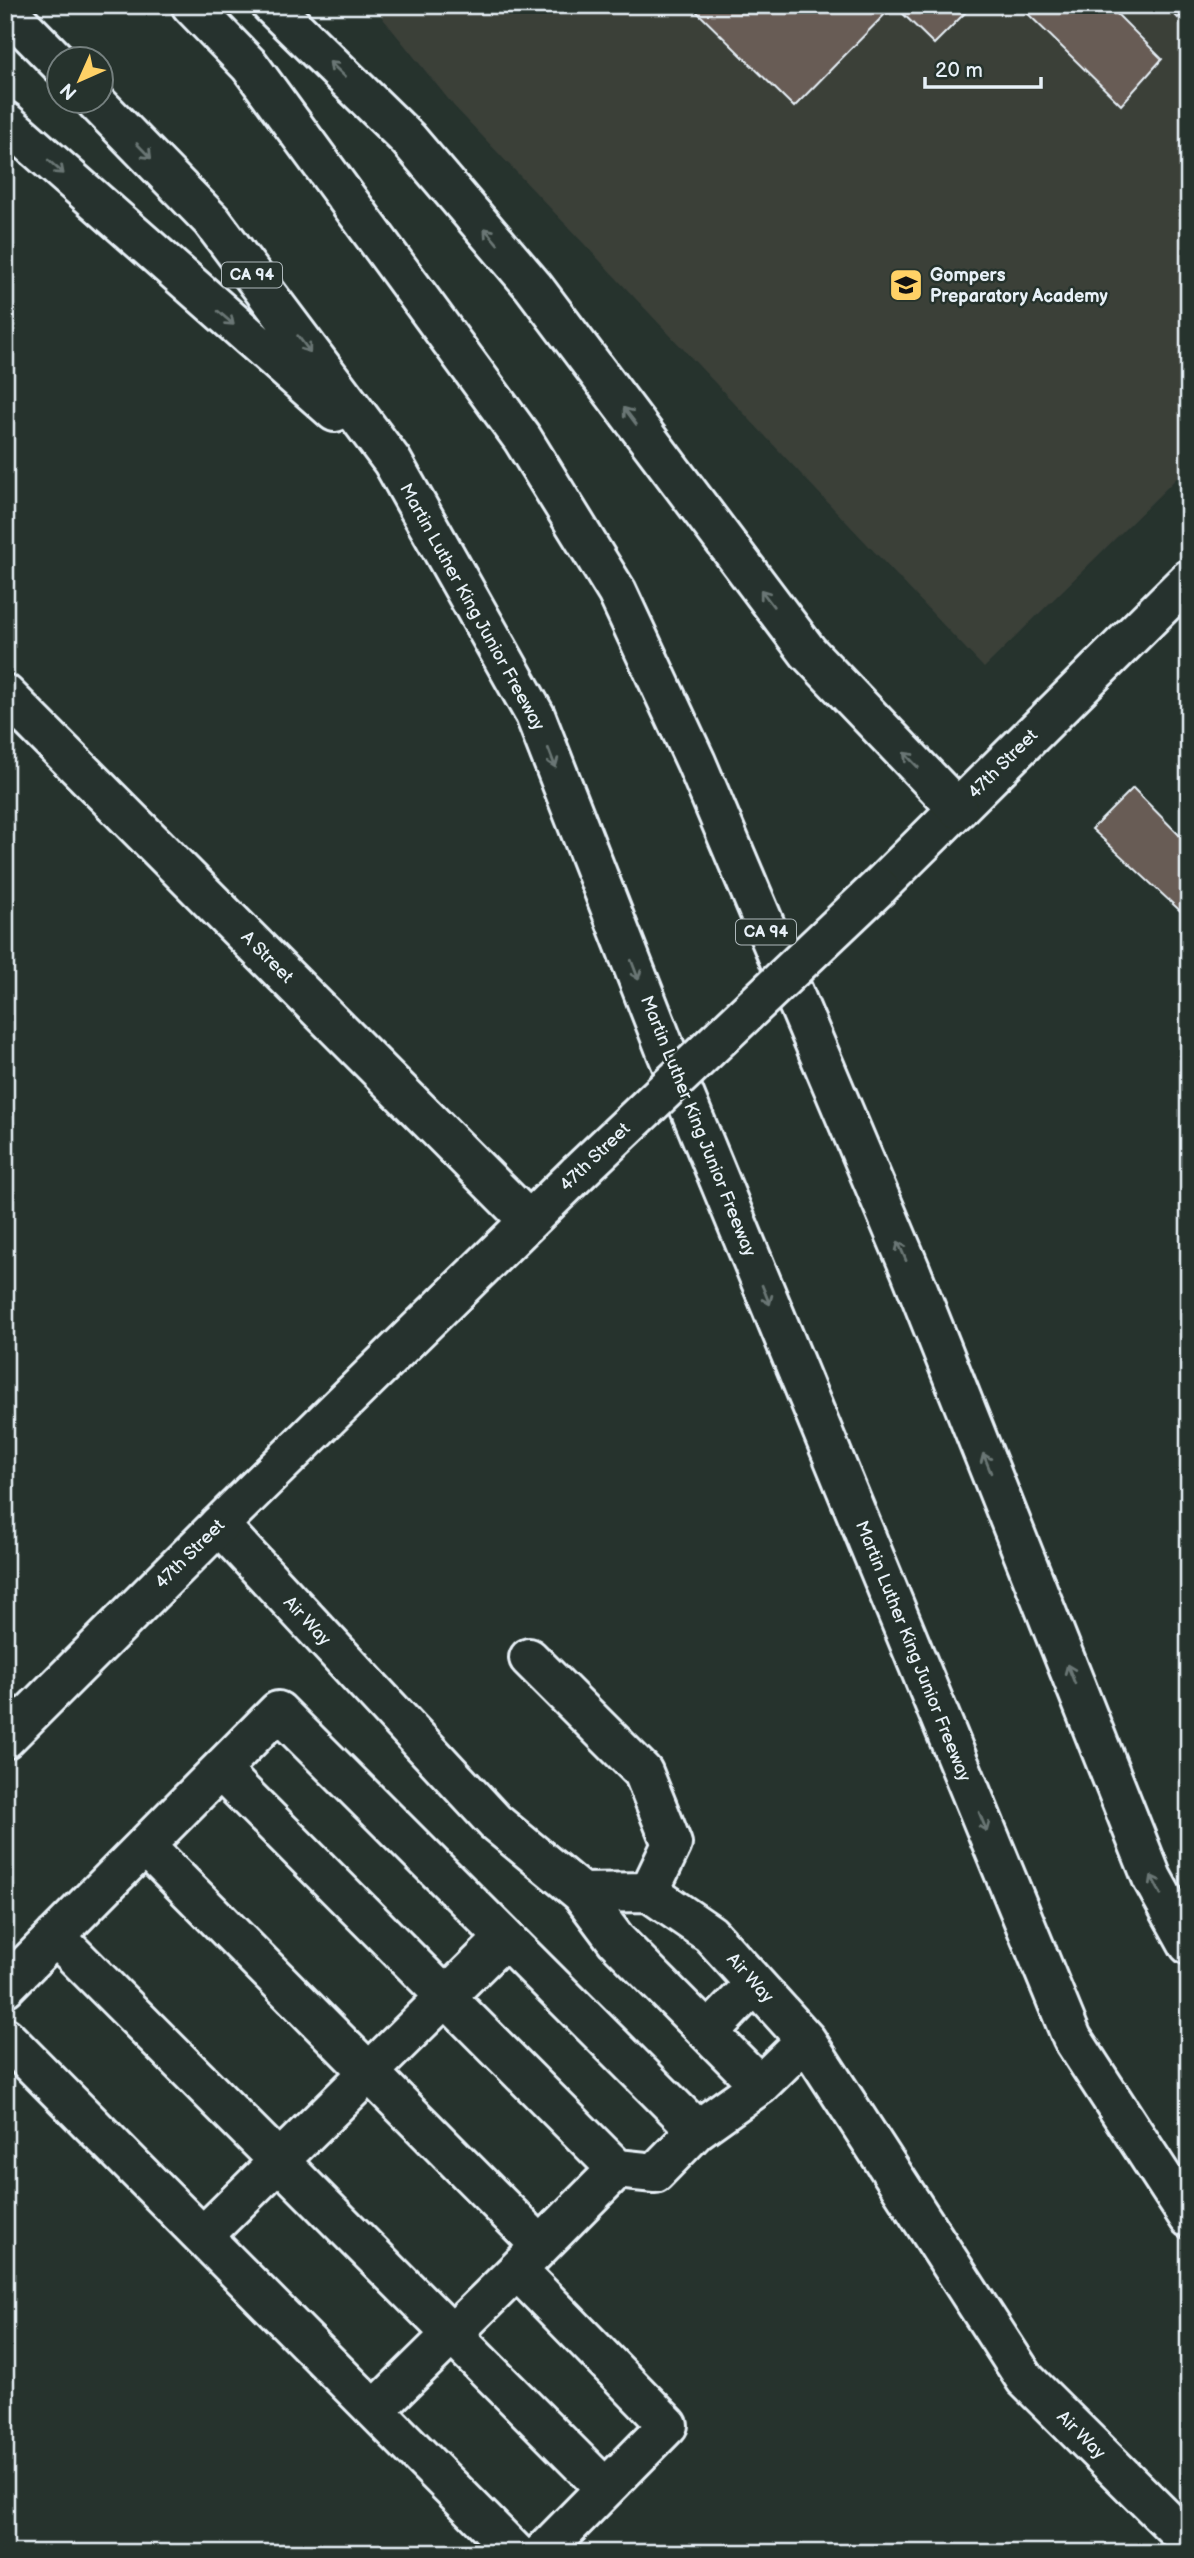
<svg xmlns="http://www.w3.org/2000/svg" width="1194" height="2558" font-family="'Balsamiq Sans',sans-serif">
	<style>
		.built { fill: #3a3f39 }
		.building { fill: #675c54; stroke: #e8f1f8; stroke-width: 2 }
		.lines { fill: none; stroke-linecap: round; stroke-linejoin: round }
		.minor-casing { stroke: #e8f1f8; stroke-width: 44 }
		.major-casing { stroke: #e8f1f8; stroke-width: 44 }
		.highway-casing { stroke: #e8f1f8; stroke-width: 44 }
		.minor { stroke: #26332d; stroke-width: 38 }
		.major { stroke: #26332d; stroke-width: 38 }
		.highway { stroke: #26332d; stroke-width: 38 }
		.major-bridge-casing { stroke: #e8f1f8; stroke-width: 44; stroke-linecap: butt }
		.major-bridge { stroke: #26332d; stroke-width: 38 }
		.oneway { stroke: #6a7674 }
		.labels { text-anchor: middle; dominant-baseline: central; stroke-width: 5; stroke-linejoin: round; paint-order: stroke }
		.shield { fill: #26332d; stroke: #aeb8bb; stroke-width: 2 }
		.shield-label { font-size: 16px; font-weight: bold; fill: #e8f1f8 }
		.poi-label { font-size: 18px; font-weight: bold; fill: #e8f1f8; stroke: #26332d; text-anchor: start }
		.street-label { font-size: 18px; fill: #e8f1f8; stroke: #26332d }
	</style>
	<rect width="100%" height="100%" fill="#26332d"/>
	<filter id="ink" filterUnits="userSpaceOnUse"><feTurbulence type="fractalNoise" baseFrequency=".0143" numOctaves="2"/><feDisplacementMap in="SourceGraphic" scale="14" xChannelSelector="R" yChannelSelector="G"/><feConvolveMatrix kernelMatrix="1 2 1 2 8 2 1 2 1" color-interpolation-filters="sRGB"/></filter>
	<g filter="url(#ink)">
		<path class="built" d="M372,5H1189V466L984,668L453,105Z"/>
		<path class="building" d="M690,5H973L934,44L894,5L794,107Z
			M1019,5H1108L1162,59L1121,105Z
			M1165,5H1189V8L1178,18Z
			M1133,788L1189,845V919L1092,829Z"/>
		<g class="lines">
			<g class="minor-casing">
				<path id="minor" d="M219,1525L495,1822L581,1893L649,1892L710,1934L806,2040L1025,2379L1189,2542
					M529,1658L643,1772L672,1844L649,1892
					M220,1770L617,2169
					M145,1846L540,2245
					M581,1893L616,1940L760,2085
					M55,1936L605,2488
					M5,1987L278,1711L697,2130
					M709,2032L755,1984
					M5,2037L516,2553
					M203,2236L505,1938
					M375,2410L517,2270
					M542,2553L668,2425L517,2270L617,2169L655,2173L697,2130L760,2085L806,2040"/>
			</g>
			<g class="major-casing">
				<path id="major" d="M5,694L529,1221
					M879,887L1189,579
					M5,1739L235,1509L578,1173"/>
			</g>
			<g class="highway-casing">
				<path id="highway" d="M191,5L250,66L522,438L617,592L696,762L910,1269L1152,1878L1189,1945
					M271,5L408,139L533,286L808,652L958,809
					M5,8L60,64
					M96,102L212,221L392,461L535,715L667,1053L1072,2038L1189,2218
					M5,121L335,412"/>
			</g>
			<use href="#minor" class="minor"/>
			<use href="#major" class="major"/>
			<use href="#highway" class="highway"/>
			<g class="major-bridge-casing">
				<path id="major-bridge" d="M578,1173L879,887"/>
			</g>
			<use href="#major-bridge" class="major-bridge"/>
		</g>
		<defs><path id="oneway-shaft" d="M-6 0H5M1.5-3L5.5 0L1.5 3" fill="none" stroke-width="1.6" stroke-linecap="round" stroke-linejoin="round" transform="scale(1.75)"/></defs>
		<g class="oneway">
			<use href="#oneway-shaft" transform="translate(337 69) rotate(-136)"/>
			<use href="#oneway-shaft" transform="translate(144 151) rotate(46)"/>
			<use href="#oneway-shaft" transform="translate(56 167) rotate(42)"/>
			<use href="#oneway-shaft" transform="translate(491 236) rotate(-130)"/>
			<use href="#oneway-shaft" transform="translate(226 318) rotate(41)"/>
			<use href="#oneway-shaft" transform="translate(304 344) rotate(53)"/>
			<use href="#oneway-shaft" transform="translate(630 416) rotate(-127)"/>
			<use href="#oneway-shaft" transform="translate(767 598) rotate(-127)"/>
			<use href="#oneway-shaft" transform="translate(552 758) rotate(69)"/>
			<use href="#oneway-shaft" transform="translate(911 760) rotate(-134)"/>
			<use href="#oneway-shaft" transform="translate(635 970) rotate(69)"/>
			<use href="#oneway-shaft" transform="translate(902 1251) rotate(-113)"/>
			<use href="#oneway-shaft" transform="translate(766 1295) rotate(68)"/>
			<use href="#oneway-shaft" transform="translate(987 1463) rotate(-112)"/>
			<use href="#oneway-shaft" transform="translate(1071 1674) rotate(-112)"/>
			<use href="#oneway-shaft" transform="translate(983 1822) rotate(68)"/>
			<use href="#oneway-shaft" transform="translate(1156 1885) rotate(-118)"/>
		</g>
	</g>
	<defs>
		<g id="school-square" transform="scale(1.75)"><rect x="-9" y="-9" width="18" height="18" rx="4" fill="#ffd166" stroke="#26332d"/><path d="M0-5L7-2L0 1L-7-2ZM-4 1L0 2.5L4 1V4Q0 6-4 4Z" fill="#111"/></g>
	</defs>
	<g fill-rule="evenodd">
		<use href="#school-square" x="906" y="285"/>
	</g>
	<g class="labels">
		<g class="shield">
			<rect x="222" y="262.5" width="60" height="25" rx="5"/>
			<rect x="736" y="919.5" width="60" height="25" rx="5"/>
		</g>
		<g class="shield-label">
			<text x="252" y="275">CA 94</text>
			<text x="766" y="932">CA 94</text>
		</g>
		<g class="poi-label">
			<text x="930" y="275">Gompers<tspan x="930" dy="21">Preparatory Academy</tspan></text>
		</g>
		<g class="street-label">
			<text transform="translate(472 607) rotate(61)">Martin Luther King Junior Freeway</text>
			<text transform="translate(1003 764) rotate(-45)">47th Street</text>
			<text transform="translate(267 957) rotate(45)">A Street</text>
			<text transform="translate(698 1126) rotate(68)">Martin Luther King Junior Freeway</text>
			<text transform="translate(595 1157) rotate(-44)">47th Street</text>
			<text transform="translate(190 1554) rotate(-45)">47th Street</text>
			<text transform="translate(307 1621) rotate(47)">Air Way</text>
			<text transform="translate(913 1651) rotate(68)">Martin Luther King Junior Freeway</text>
			<text transform="translate(750 1978) rotate(48)">Air Way</text>
			<text transform="translate(1081 2435) rotate(45)">Air Way</text>
		</g>
	</g>
	<rect width="1194" height="2558" fill="none" stroke="#26332d" stroke-width="28"/>
	<rect x="14" y="14" width="1166" height="2530" fill="none" stroke="#e8f1f8" stroke-width="2.5" filter="url(#ink)"/>
	<g transform="translate(80 80) rotate(225)"><circle r="33" fill="#26332d" stroke="#747f7e" stroke-width="2"/>
	<path d="M0-5L12 26L0 18L-12 26Z" fill="#ffd166"/>
	<text y="-10" font-size="19" font-weight="bold" text-anchor="middle" fill="#e8f1f8">N</text>
	</g>
	<path d="M925 77v10h116v-10" fill="none" stroke="#e8f1f8" stroke-width="3.5"/>
	<text x="935" y="77" font-size="21" fill="#e8f1f8" stroke="#26332d" stroke-width="5" paint-order="stroke">20 m</text>
</svg>
